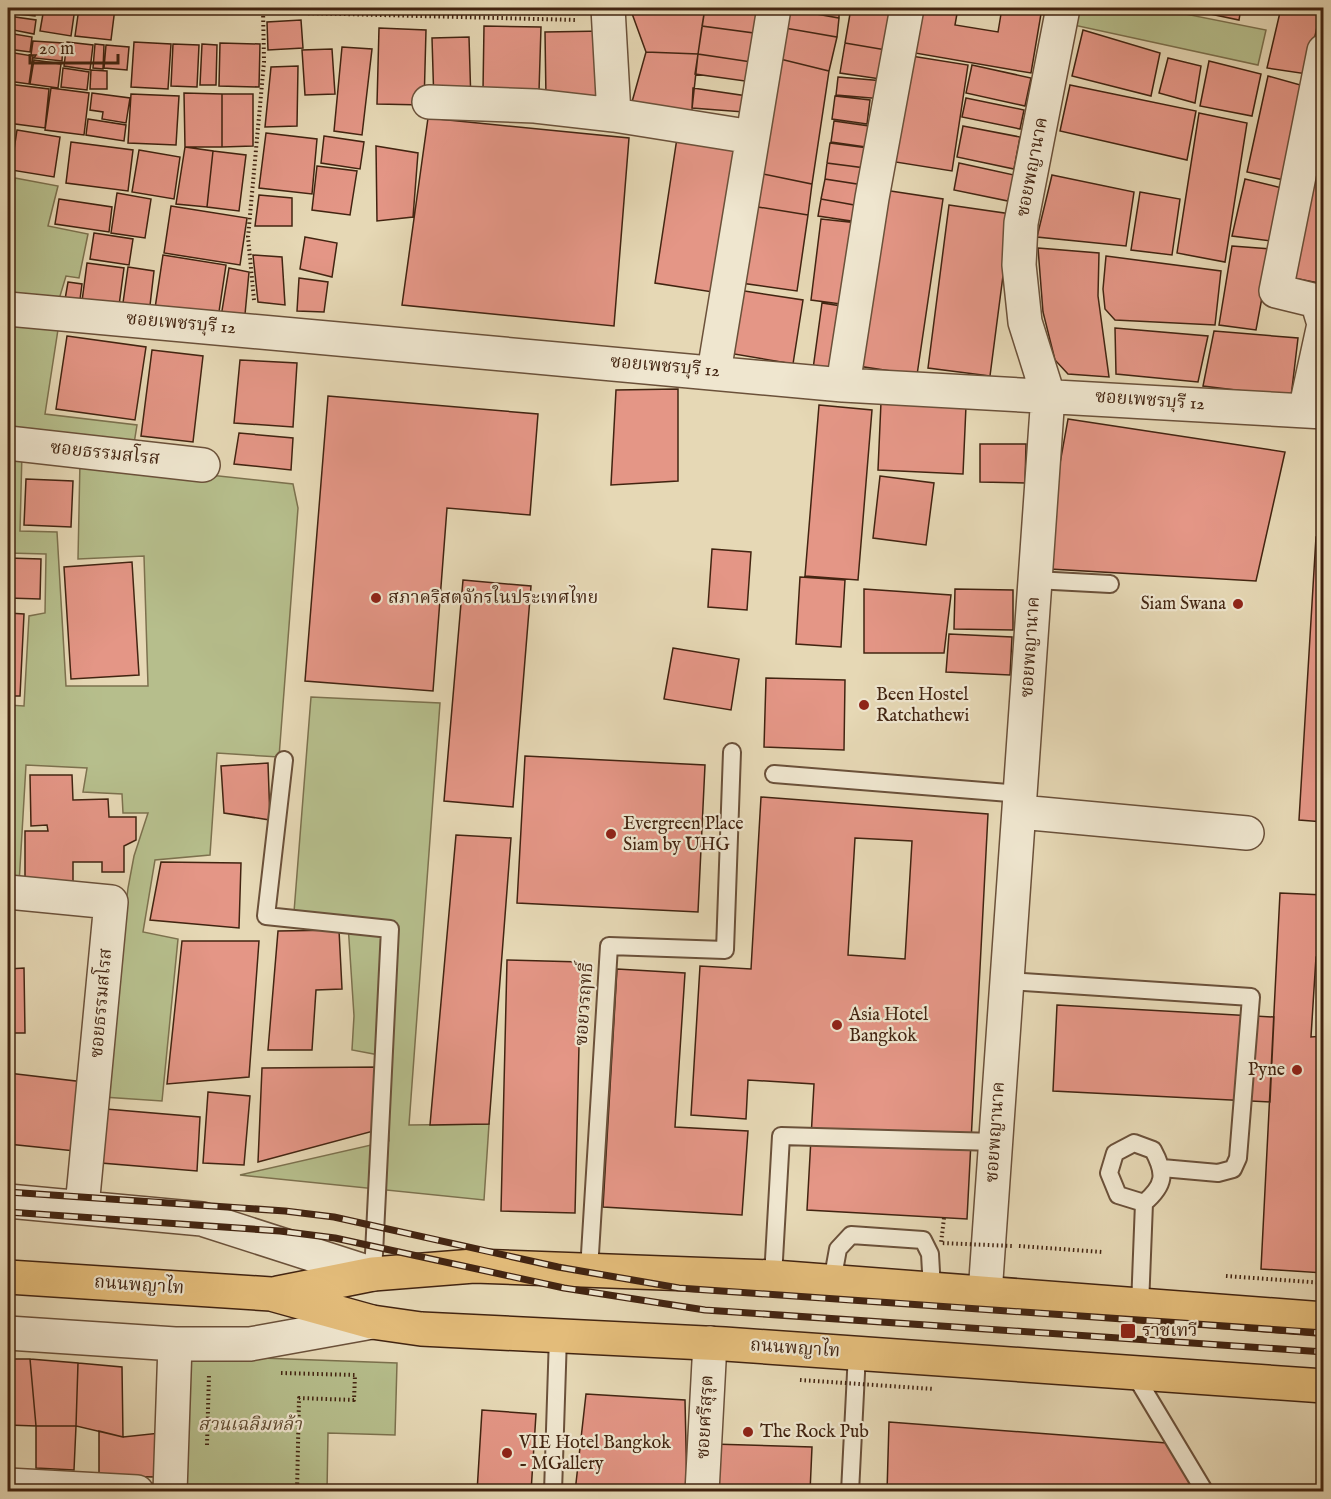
<svg xmlns="http://www.w3.org/2000/svg" width="1331" height="1499" font-family="'IM FELL English','Noto Serif Thai',serif">
	<style>
		.green { fill: #b6be8c; stroke: #7c714e; stroke-width: 1.5 }
		.building { fill: #e49686; stroke: #422411; stroke-width: 1.5; fill-rule: evenodd }
		.lines { fill: none; stroke-linecap: round; stroke-linejoin: round }
		.lane-casing { stroke: #6b513a; stroke-width: 20 }
		.street-casing { stroke: #6b513a; stroke-width: 36 }
		.primary-casing { stroke: #422411; stroke-width: 36 }
		.path { stroke: #422411; stroke-width: 4; stroke-dasharray: 1.5 3; stroke-linecap: butt }
		.lane { stroke: #efe6cf; stroke-width: 16 }
		.street { stroke: #efe6cf; stroke-width: 33 }
		.primary { stroke: #e3bc7a; stroke-width: 33 }
		.rail-casing { stroke: #422411; stroke-width: 7 }
		.rail { stroke: #efe6cf; stroke-width: 4.5; stroke-dasharray: 14; stroke-linecap: butt }
		.path-bridge { stroke: #422411; stroke-width: 4; stroke-dasharray: 1.5 3; stroke-linecap: butt }
		.poi-dot { fill: #8f2418; stroke: #efe6cf; stroke-width: 2 }
		.labels { text-anchor: middle; dominant-baseline: central; stroke-width: 4.5; stroke-linejoin: round; paint-order: stroke }
		.street-label { font-size: 18px; fill: #422411; stroke: #efe6cf }
		.poi-label { font-size: 18px; fill: #422411; stroke: #efe6cf; text-anchor: start }
		.park-label { font-size: 18px; font-style: italic; fill: #5f4a30; stroke: #efe6cf }
	</style>
	<rect width="100%" height="100%" fill="#e6d8b5"/>
	<filter id="stains"><feTurbulence type="fractalNoise" baseFrequency=".00333" numOctaves="4"/><feColorMatrix values="0 0 0 0 .2 0 0 0 0 .09 0 0 0 0 .02 0 0 0 .5 -.17"/></filter>
	<radialGradient id="worn" r=".72"><stop offset=".6" stop-color="#630" stop-opacity="0"/><stop offset="1" stop-color="#630" stop-opacity=".3"/></radialGradient>
	<path class="green" d="M1073,8H1186L1185,14L1266,30L1258,65L1069,24Z
		M15,178L58,186L48,226L88,234L79,278L66,276L57,306L8,302V246Z
		M8,318L59,323L45,414L137,425L133,450L8,436Z
		M8,451L22,452L20,531L57,532L66,686H148L144,556L78,559L80,461L293,484L298,508L279,757L217,753L210,855L155,860L143,932L178,939L162,1101L103,1097L128,888L134,856L148,813H123L122,794L83,792L87,768L26,765L19,884L8,883V705L24,706L29,616L45,613L46,554L8,553Z
		M311,697L440,703L409,1125L489,1124L484,1200L240,1175L389,1141L384,1056L352,1050L354,1016L348,924L294,912Z
		M184,1355L397,1363L395,1435L328,1433L327,1491L181,1492Z"/>
	<path class="building" d="M8,8H36L35,16L8,13Z
		M44,8H75L71,36L40,31Z
		M79,8H115L111,40L75,36Z
		M630,8H705L698,54L646,52Z
		M705,8L764,15L761,34L702,26Z
		M711,8H764V15Z
		M783,8H839V18Z
		M783,8L839,18L837,37L779,27Z
		M851,8H900L892,51L845,43Z
		M917,8H958L955,25L998,32L1002,8H1042L1031,73L909,52Z
		M1192,8H1241L1239,20L1191,10Z
		M1281,8H1321L1307,74L1267,68Z
		M8,16L36,20L34,34L8,29Z
		M301,20L303,48L268,50L267,22Z
		M484,26L541,27L539,91L483,90Z
		M702,26L761,34L758,63L698,54Z
		M779,27L837,37L829,71L776,58Z
		M379,28L426,30L424,105L377,104Z
		M1083,30L1160,53L1151,96L1072,76Z
		M604,31L605,98L546,99L545,32Z
		M8,33L32,37L30,52L8,49Z
		M469,37L471,103L434,104L432,38Z
		M33,41L63,43L62,61L34,58L36,55H31Z
		M67,42L93,45L90,70L64,66Z
		M134,42L171,44L168,89L131,87Z
		M220,43L260,44L259,87L219,86Z
		M845,43L892,51L887,80L840,73Z
		M95,44L104,45L103,69L93,68Z
		M173,44L199,45L197,87L171,86Z
		M202,44L217,45L216,85H200Z
		M106,45L129,47L127,70L104,68Z
		M342,47L372,49L362,135L334,131Z
		M332,49L335,94L305,95L302,50Z
		M8,52L33,56L29,84L8,81Z
		M646,52L698,54L691,118L630,109Z
		M698,54L758,63L752,82L695,74Z
		M905,55L968,65L952,171L889,161Z
		M776,58L829,71L812,184L754,172Z
		M1168,58L1201,66L1195,103L1159,93Z
		M34,60L61,64L58,88L30,84Z
		M1209,61L1261,74L1252,116L1200,106Z
		M972,65L1031,78L1025,106L966,93Z
		M298,66L297,126L265,127L271,67Z
		M63,68L89,72L87,90L61,87Z
		M91,70L107,71V89H90Z
		M1268,76L1304,86L1284,180L1247,172Z
		M838,77L884,81L883,99L836,95Z
		M8,84L49,89L45,128L8,123Z
		M1070,85L1196,111L1187,160L1060,131Z
		M51,88L89,93L84,135L45,130Z
		M693,88L747,96L744,112L692,108Z
		M92,93L130,98L126,123L102,119L103,112L90,110Z
		M184,93L222,94V147H185Z
		M131,94L179,96L176,145L128,143Z
		M222,94H253V146L222,147Z
		M835,96L870,100L867,124L832,119Z
		M966,98L1024,110L1020,129L962,117Z
		M1324,108V284L1288,277Z
		M1199,113L1247,123L1225,262L1177,253Z
		M428,118L629,138L614,326L402,305Z
		M88,119L126,125L124,141L86,135Z
		M834,121L876,127L873,148L831,142Z
		M963,126L1020,137L1014,169L957,157Z
		M8,128L12,129L9,178H8Z
		M17,130L60,137L54,177L11,170Z
		M266,133L317,139L312,194L259,188Z
		M324,136L364,142L360,169L321,163Z
		M677,138L740,147L719,293L655,283Z
		M71,142L133,150L128,191L66,183Z
		M830,143L868,148L865,168L827,163Z
		M376,146L418,153L413,217L377,221Z
		M185,147L213,151L207,207L176,204Z
		M139,150L180,157L174,199L132,192Z
		M213,151L246,155L239,211L207,207Z
		M827,163L865,168L863,185L825,179Z
		M959,163L1014,175L1008,201L954,190Z
		M317,166L357,171L350,215L312,210Z
		M754,172L812,184L808,215L752,206Z
		M1052,175L1134,192L1126,246L1037,237Z
		M825,179L863,185L860,206L821,199Z
		M1245,179L1282,188L1271,241L1232,236Z
		M884,190L943,199L917,375L858,366Z
		M1140,192L1180,199L1172,255L1131,250Z
		M117,193L151,199L145,238L111,233Z
		M259,195L292,198V226H255Z
		M59,199L112,207L109,232L55,224Z
		M821,199L860,206L858,222L818,216Z
		M949,205L1011,214L990,376L928,368Z
		M171,206L247,218L240,265L164,253Z
		M752,206L808,215L797,291L741,283Z
		M821,219L858,223L848,305L811,300Z
		M94,233L133,239L129,265L90,259Z
		M305,237L337,243L332,277L300,269Z
		M1232,246L1271,249L1256,330L1219,325Z
		M1038,248L1099,253L1098,296L1109,377L1068,374L1055,360L1043,312Z
		M163,255L226,265L217,325L154,315Z
		M253,255L282,257L285,305L258,302Z
		M1106,256L1221,271L1215,325L1115,320L1105,309L1103,289Z
		M87,263L124,268L118,313L81,309Z
		M128,267L154,271L149,314L122,310Z
		M229,268L249,272L244,325L220,323Z
		M299,278L328,282L324,312L297,311Z
		M68,282L82,284L79,307L64,305Z
		M738,290L803,300L793,364L728,353Z
		M822,303L848,307L840,372L813,369Z
		M1115,328L1208,336L1198,382L1116,374Z
		M1214,331L1298,338L1291,397L1203,386Z
		M67,336L146,347L135,420L56,409Z
		M152,350L203,356L193,442L141,436Z
		M240,360L297,363L293,427L234,423Z
		M678,389V481L611,485L616,390Z
		M328,396L538,414L530,515L447,508L433,691L305,681Z
		M881,402L966,406L963,474L878,470Z
		M819,405L872,410L858,580L805,576Z
		M1068,419L1285,452L1256,581L1050,569L1056,485Z
		M239,433L293,438L291,470L234,464Z
		M980,444H1026L1025,483L980,482Z
		M880,476L934,483L926,545L873,538Z
		M26,479L73,481L71,527L24,525Z
		M1316,537L1324,538V822L1299,820Z
		M712,549L751,552L747,610L708,607Z
		M8,558L41,559L40,599L8,598Z
		M132,562L139,675L71,679L64,567Z
		M800,577L845,580L841,647L796,644Z
		M463,580L531,586L513,807L444,801Z
		M864,589L951,595L944,653H864Z
		M955,589L1013,590V630L954,629Z
		M8,613L24,614L20,696H8Z
		M949,634L1012,637L1010,675L946,672Z
		M673,648L739,659L731,710L664,699Z
		M766,678L845,680L844,750L764,747Z
		M525,756L705,765L698,912L517,903Z
		M268,763L270,820L224,813L221,766Z
		M30,775H72L73,800L108,799L109,817H136V840L124,846V872H102V862H73V882L25,883V831H48L47,825L31,826Z
		M761,797L988,814L967,1219L807,1210L814,1084L748,1080L746,1119L691,1115L700,966L751,969ZM855,838L912,841L905,959L848,955Z
		M456,835L511,838L489,1124L430,1125Z
		M161,862L241,863L239,928L150,920Z
		M1280,893L1324,895V958L1316,957L1311,1037L1324,1036V1273L1261,1269Z
		M339,930L342,989L316,990L312,1050H268L278,931Z
		M182,941H259L249,1077L167,1084Z
		M507,960L581,962L575,1213L501,1211Z
		M24,968L25,1033H8V969Z
		M617,969L685,973L675,1127L748,1131L742,1215L603,1207Z
		M1057,1005L1274,1017L1270,1102L1053,1091Z
		M381,1067V1129L258,1162L262,1068Z
		M8,1073L84,1082L75,1151L8,1144Z
		M208,1092L250,1096L244,1165L203,1163Z
		M94,1108L200,1117L197,1171L89,1162Z
		M8,1359H30L36,1426L8,1425Z
		M30,1359L78,1363L76,1426H36Z
		M78,1363L122,1367L123,1437L76,1426Z
		M586,1394L685,1400L687,1492H575Z
		M482,1410L536,1414L531,1492H477Z
		M889,1422L1167,1443L1192,1488L1191,1492H887Z
		M36,1426H76L74,1470L36,1468Z
		M99,1431L123,1437L160,1433L157,1477L99,1476Z
		M712,1444L812,1447L810,1492H710Z"/>
	<g class="lines">
		<g class="lane-casing">
			<path id="lane" d="M1035,580L1110,584
				M284,760L266,916L390,929L373,1274
				M774,774L1021,794
				M1008,981L1251,997L1238,1158L1233,1169L1218,1173L1162,1168
				M589,1270L609,946L725,950L732,752
				M773,1277L781,1136L995,1142
				M832,1282L838,1249L851,1235L923,1240L930,1254L932,1289
				M1140,1306L1144,1203C1165,1185 1166,1174 1153,1150L1134,1143L1115,1153L1109,1173L1118,1195L1144,1203
				M1133,1372L1205,1492
				M553,1492L558,1336
				M850,1492L857,1353"/>
		</g>
		<g class="street-casing">
			<path id="street" d="M608,8L614,115
				M1324,51L1276,291L1317,301L1324,324
				M429,102L535,106L614,115L752,137
				M8,309L843,385L1324,412
				M714,372L774,8
				M843,385L872,198L907,8
				M1305,411L1324,324
				M8,443L203,465
				M1020,812L1247,833
				M8,892L111,902L82,1207
				M8,1201L202,1219L373,1274
				M985,1294L1048,395L1025,322L1019,265L1021,223L1063,8
				M8,1333L175,1344H250L372,1322
				M8,1485L137,1492
				M170,1492L175,1344
				M702,1492L710,1343"/>
		</g>
		<g class="primary-casing">
			<path id="primary" d="M8,1277L271,1294L372,1322L421,1329L725,1344L1324,1386
				M278,1293L373,1274L474,1266L773,1277L1324,1319"/>
		</g>
		<path class="path" d="M263,12L577,20
			M254,300L248,237L264,62L263,8
			M1019,1246L1102,1252
			M1226,1276L1324,1283
			M281,1373L355,1375L354,1400L299,1398L297,1492
			M207,1445L209,1374"/>
		<use href="#lane" class="lane"/>
		<use href="#street" class="street"/>
		<use href="#primary" class="primary"/>
		<g class="rail-casing">
			<path id="rail" d="M8,1192L285,1211L334,1217L558,1267L679,1288L1324,1333
				M8,1212L280,1231L335,1238L564,1288L705,1310L1324,1352"/>
		</g>
		<use href="#rail" class="rail"/>
		<path class="path-bridge" d="M944,1218L941,1243L1012,1246
			M800,1380L934,1389"/>
	</g>
	<g class="poi-dot">
		<circle cx="376" cy="598" r="6"/>
		<circle cx="1238" cy="604" r="6"/>
		<circle cx="864" cy="705" r="6"/>
		<circle cx="611" cy="834" r="6"/>
		<circle cx="837" cy="1025" r="6"/>
		<circle cx="1297" cy="1070" r="6"/>
		<rect x="1120" y="1323" width="16" height="16" rx="3"/>
		<circle cx="748" cy="1432" r="6"/>
		<circle cx="507" cy="1453" r="6"/>
	</g>
	<g class="labels">
		<g class="street-label">
			<text transform="translate(1033 167) rotate(-79)">ซอยพญานาค</text>
			<text transform="translate(181 324) rotate(5)">ซอยเพชรบุรี 12</text>
			<text transform="translate(665 367) rotate(5)">ซอยเพชรบุรี 12</text>
			<text transform="translate(1150 401) rotate(4)">ซอยเพชรบุรี 12</text>
			<text transform="translate(105 454) rotate(6)">ซอยธรรมสโรส</text>
			<text transform="translate(1031 647) rotate(-86)">ซอยพญานาค</text>
			<text transform="translate(102 1003) rotate(-85)">ซอยธรรมสโรส</text>
			<text transform="translate(585 1004) rotate(-86)">ซอยวรฤทธิ์</text>
			<text transform="translate(996 1132) rotate(-86)">ซอยพญานาค</text>
			<text transform="translate(139 1286) rotate(4)">ถนนพญาไท</text>
			<text transform="translate(795 1349) rotate(4)">ถนนพญาไท</text>
			<text transform="translate(706 1417) rotate(-87)">ซอยศรีสุรุต</text>
		</g>
		<g class="poi-label">
			<text x="388" y="598">สภาคริสตจักรในประเทศไทย</text>
			<text x="1226" y="604" text-anchor="end">Siam Swana</text>
			<text x="876" y="695">Been Hostel<tspan x="876" dy="21">Ratchathewi</tspan></text>
			<text x="623" y="824">Evergreen Place<tspan x="623" dy="21">Siam by UHG</tspan></text>
			<text x="849" y="1015">Asia Hotel<tspan x="849" dy="21">Bangkok</tspan></text>
			<text x="1285" y="1070" text-anchor="end">Pyne</text>
			<text x="1142" y="1331">ราชเทวี</text>
			<text x="760" y="1432">The Rock Pub</text>
			<text x="519" y="1443">VIE Hotel Bangkok<tspan x="519" dy="21">- MGallery</tspan></text>
		</g>
		<g class="park-label">
			<text x="250" y="1425">สวนเฉลิมหล้า</text>
		</g>
	</g>
	<rect width="1331" height="1499" fill="none" stroke="#e6d8b5" stroke-width="30"/>
	<rect x="9" y="9" width="1313" height="1481" fill="none" stroke="#422411" stroke-width="3"/>
	<rect x="15" y="15" width="1301" height="1469" fill="none" stroke="#422411" stroke-width="1.5"/>
	<path d="M30 54v9h88v-9" fill="none" stroke="#422411" stroke-width="3"/>
	<text x="39" y="54" font-size="18" fill="#422411" stroke="#efe6cf" stroke-width="4.5" paint-order="stroke">20 m</text>
	<rect width="100%" height="100%" filter="url(#stains)"/>
	<rect width="100%" height="100%" fill="url(#worn)"/>
</svg>
